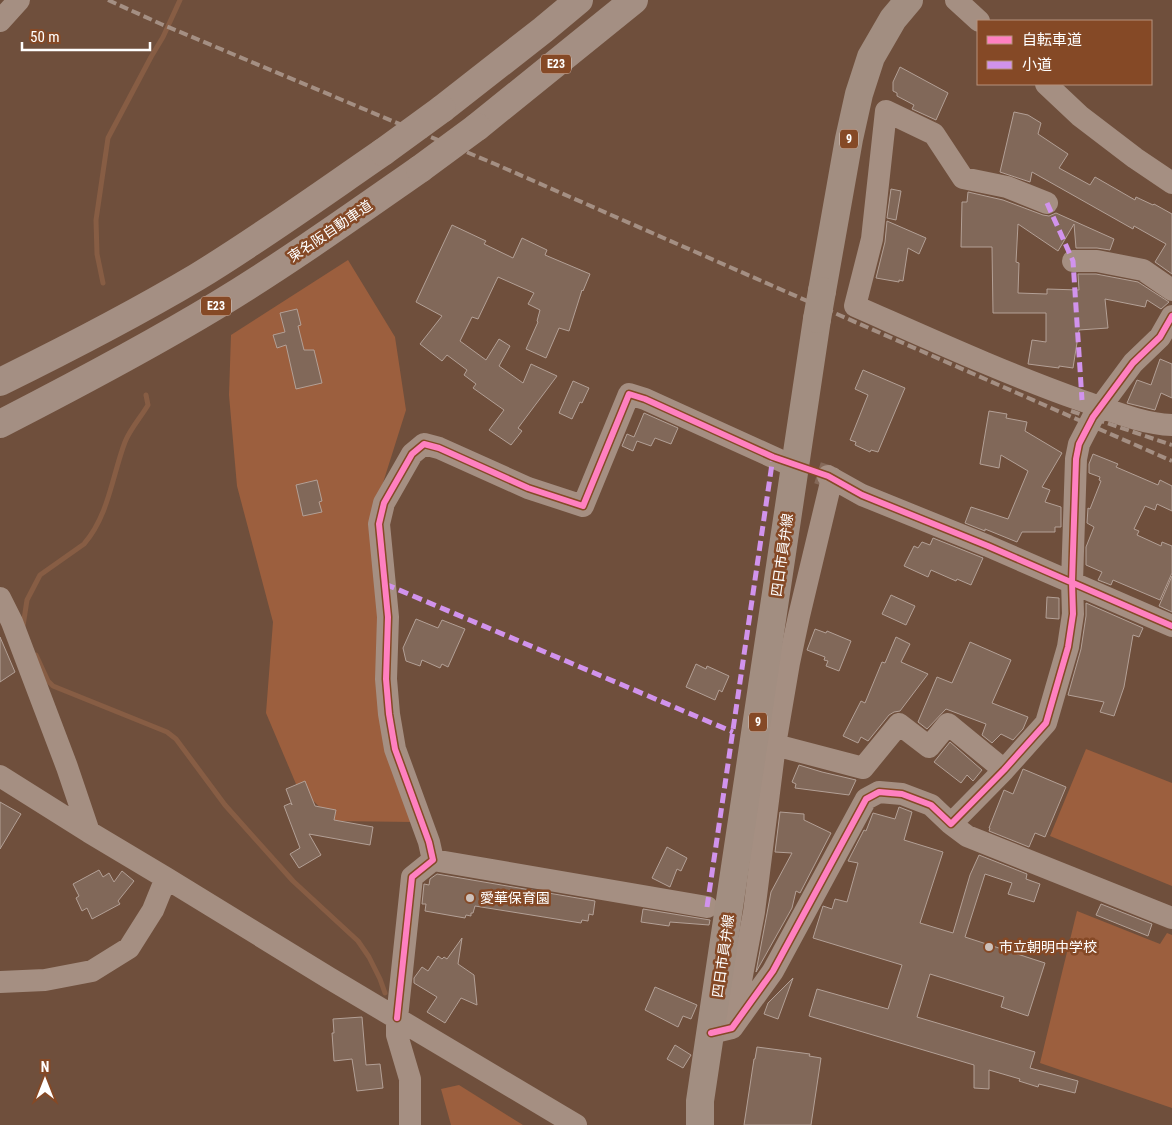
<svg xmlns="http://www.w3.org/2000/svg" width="1172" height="1125" font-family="'Roboto Condensed','Noto Sans JP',sans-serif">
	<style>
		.green { fill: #9c5f3e }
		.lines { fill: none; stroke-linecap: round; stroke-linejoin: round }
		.stream { stroke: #875d44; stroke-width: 5 }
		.building { fill: #816859; stroke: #b3a096 }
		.minor-tunnel { stroke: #856959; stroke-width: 22; stroke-dasharray: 22 11; stroke-linecap: butt }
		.minor { stroke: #a58f82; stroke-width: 22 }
		.major { stroke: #a28e81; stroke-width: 28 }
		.highway { stroke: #a48f83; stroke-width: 28 }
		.rail { stroke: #a48f83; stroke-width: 4; stroke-dasharray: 9 4; stroke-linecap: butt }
		.major-bridge { stroke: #a28e81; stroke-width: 28 }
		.highway-bridge { stroke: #a48f83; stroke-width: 28 }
		.quiet { stroke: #d193ec; stroke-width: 5; stroke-dasharray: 10 5; stroke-linecap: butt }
		.cycleway-casing { stroke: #854926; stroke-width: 9 }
		.cycleway { stroke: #ff80c0; stroke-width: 6 }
		.poi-dot { fill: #cdc1bb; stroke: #854926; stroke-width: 2 }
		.labels { text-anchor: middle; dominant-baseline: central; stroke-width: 5; stroke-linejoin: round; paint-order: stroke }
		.shield { fill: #854926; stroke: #dac8be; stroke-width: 1 }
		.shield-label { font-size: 12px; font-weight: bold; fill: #fff }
		.street-label { font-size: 14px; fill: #fff; stroke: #854926 }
		.poi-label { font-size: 14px; fill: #fff; stroke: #854926; text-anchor: start }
	</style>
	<rect width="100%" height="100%" fill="#6f4f3c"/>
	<path class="green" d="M348,260L395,337L406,410L376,505L390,648L414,822L334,821L296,784L266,713L273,622L237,486L229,395L231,335Z
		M1086,749L1172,783V886L1050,836Z
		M1077,911L1160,944L1167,933L1172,935V1108L1040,1063Z
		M459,1085L523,1125H451L441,1089Z"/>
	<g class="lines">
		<path class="stream" d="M103,283L97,254L96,220L108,138L151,57L163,37L180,0
			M23,626L27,600L40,575L84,544C109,515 112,476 125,442C130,429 141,417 148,405L146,395
			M36,655L48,681L53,686L167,732L176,739L225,805L293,881L358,941L369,957L380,979L385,993"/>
	</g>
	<path class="building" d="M900,67L948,93L936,120L912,109L914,105L897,96V93L893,91V82Z
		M1014,112L1028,115L1041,123L1038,134L1068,154L1059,168L1090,185L1095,177L1135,200L1136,197L1153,205L1154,204L1172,214V274L1155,262L1166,244L1134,226L1133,229L1032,172L1030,182L1000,172Z
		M891,189L901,191L896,220L887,218Z
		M968,192L1003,200L1043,215L1049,216L1056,213L1114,239L1110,250L1097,248H1076L1074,224L1058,251L1018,224L1016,262L1019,263L1018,293L1047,294V289L1079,290L1078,274H1096L1138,282L1169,302L1161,309L1147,300L1145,307L1105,299L1108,328L1079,330L1073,368L1059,366V368L1028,364L1032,340L1046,342V313H993L992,247H961L962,202H967Z
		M887,221L926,238L919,254L908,248L903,281L899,280V282L876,278L885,242Z
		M452,225L486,241L484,244L513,258L522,238L547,250L545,255L590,274L583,291L582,290L569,331L559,328L546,358L526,349L538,322L537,321L540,310L528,304L534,293L498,277L478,319L472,317L460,341L486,360L499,339L510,346L499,366L523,383L531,364L557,376L518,428L522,431L511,445L489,430L504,410L473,388L476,384L464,375L467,370L447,355L442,361L420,344L442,316L416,302Z
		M297,309L301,325L298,326L304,350H314L322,383L296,389L286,345L277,348L273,335L285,332L280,313Z
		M1160,359L1172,364V398L1161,393L1155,410L1127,403L1137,380L1151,385Z
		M863,370L905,388L878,452L871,450L870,452L855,445L856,442L850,440L868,395L855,389Z
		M573,381L589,388L582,403L580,402L572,419L559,413Z
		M989,411L1007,414L1006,418L1027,422L1025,431L1062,453L1042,487L1050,490L1045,502L1061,507V527H1055V532H1022L1017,542L985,529V531L965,523L971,507L1008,519L1028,471L1001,455L999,468L980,464Z
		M644,413L678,428L671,444L655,438L651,446L637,441L633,451L622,446L627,434L634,437Z
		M1093,454L1118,464L1116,467L1158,485L1160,480L1172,486V511L1157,504L1155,510L1145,506L1134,529L1139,531L1137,535L1161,546L1162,542L1172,546V573L1160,600L1113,580L1111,585L1098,580L1102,572L1086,565V547L1094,527L1087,523L1088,508L1090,509L1101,481L1099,480L1100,477L1089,473V464Z
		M317,480L322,501L319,502L322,512L303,516L296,485Z
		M933,538L983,558L971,585L957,579L956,581L931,570L928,577L904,566L914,546L918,548L922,542L930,545Z
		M1172,576V612L1159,606Z
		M891,595L915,606L906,625L882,614Z
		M1047,597L1059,598V619L1046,618Z
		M1086,603L1143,628L1139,637L1133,635L1124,687L1114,716L1100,712L1104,702L1068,695L1081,649L1086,616Z
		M416,619L438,628L442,620L465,629L448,667L442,664L440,668L422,660L420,666L406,661L403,648Z
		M815,629L826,633L827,631L851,641L839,671L826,666L828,661L824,660L825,657L807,650Z
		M0,637L15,672L0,682Z
		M896,637L910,644L901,662L928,674L900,711L894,712L889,715L868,741L861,737L858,743L843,736L861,701L865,703L882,662L885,663Z
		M970,642L1011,660L992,703L1028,717L1023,729L1013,740L1001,734L992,743L982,735L986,724L946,709L927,729L918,722L937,677L952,683Z
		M696,664L706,669L707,666L729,676L722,692L719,690L715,700L686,687Z
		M950,742L982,770L973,781L967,775L961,783L934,762Z
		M799,765L822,772L856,780L849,795L795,788L796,784L792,782Z
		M1023,769L1066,787L1045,837L1035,833L1029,847L989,831L990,828H989L1004,790L1013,794Z
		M305,781L315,806L336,810L334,820L373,827L370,845L309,834L321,855L299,868L290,854L300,848L284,806L291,803L292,805L286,789Z
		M0,802L21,814L0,849Z
		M899,807L912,812L904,840L943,852L920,923L953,933L970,875L979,855L1027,874L1026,879L1040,884L1034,902L1008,894L1012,883L985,874L965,937L1045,963L1028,1016L1001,1007L1004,997L930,974L917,1017L1035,1052L1030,1068L1078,1081L1075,1093L1039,1084L1038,1087L1019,1081L1020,1079L989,1070V1089L974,1088V1065L809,1016L817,989L888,1009L902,965L813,938L823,906L832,909L835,899L847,902L858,863L848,861L864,830L866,831L873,813L895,819Z
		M780,812L804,814V820L831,833L800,893L796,891L792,908L756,972L771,892L792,853L775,852Z
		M667,847L687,858L681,871L677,869L670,887L652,878Z
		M99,870L103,877L109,873L114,882L122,871L134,881L118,901L120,904L92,919L87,908L82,911L76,898L79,896L73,884Z
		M437,874L595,901L593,915L589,914L588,921L582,920L581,923L475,906L473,913H471V916L466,915L465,918L425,911L426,904H422L424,884L429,885L430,879Z
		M1101,904L1152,924L1148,936L1096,915Z
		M643,909L710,920L709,925L670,922L669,926L641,922Z
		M462,938L458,964L474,975L477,1005L461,998L445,1023L427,1012L437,997L414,983V978L422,967L428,971L438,956L442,959L444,957L447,959Z
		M793,978L778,1019L764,1014L768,1003Z
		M655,987L697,1005L691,1019L683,1016L678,1027L645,1010Z
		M362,1017L366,1065L380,1064L383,1088L357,1091L352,1059L334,1061L332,1033H334L333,1019Z
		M675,1045L691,1055L683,1068L667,1059Z
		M757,1047L810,1054L809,1056L821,1058L811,1125H744L754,1059H755Z"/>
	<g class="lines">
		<path class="minor-tunnel" d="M786,463L828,476"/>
		<path class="minor" d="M956,0L979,21
			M0,21L19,0
			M1046,84L1080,116L1135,158L1172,183
			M1047,203L1007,187L963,178L934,134L886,111L872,239L855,306C930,339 1004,373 1080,400C1110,410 1141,424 1172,425
			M1073,261H1097L1143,270L1172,290
			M828,476L862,495L988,546L1172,626
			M0,598L12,622L67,767L89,832
			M775,745L863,768L899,724L929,747L948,724L1004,770
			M0,776L89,832L166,878L329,978L576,1125
			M951,824L967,836L1172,918
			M433,860L707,907
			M0,982L45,980L92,971L129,948L153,910L166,878
			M733,1023L754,912L775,745L789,663L799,616L832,478
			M711,1033L732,1028L773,971L866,799L879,792L902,794L931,805L951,824L1004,770L1046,723L1068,647L1073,614L1072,582L1076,459L1079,444L1093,417L1133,363L1160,337L1172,316
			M410,1125V1079L397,1035V1018L412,877L433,860L429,842L395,749L389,714L386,679L388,617L379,524L384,503L412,454L424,444L439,448L528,488L583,506L629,394L645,399L786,463"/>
		<path class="major" d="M822,291L849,139L859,94L871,57L893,19L909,0
			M700,1125V1101L817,319"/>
		<path class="highway" d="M442,109L543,30L579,0
			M477,127L634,0
			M0,382C67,349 133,315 197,277C261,238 322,194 383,152
			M0,424C74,386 148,347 219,304C288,262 354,215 420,169"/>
		<path class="rail" d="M108,0L161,24L495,164L1172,461
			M1071,411L1172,445"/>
		<path class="major-bridge" d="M817,319L822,291"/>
		<path class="highway-bridge" d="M383,152L442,109
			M420,169L477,127"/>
		<path class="quiet" d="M1047,203L1073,261L1082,400
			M385,584L733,732
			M707,907L773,457"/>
		<g class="cycleway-casing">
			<path id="cycleway" d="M397,1018L412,877L433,860L429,842L395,749L389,714L386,679L388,617L379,524L384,503L412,454L424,444L439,448L528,488L583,506L629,394L645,399L773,457L828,476L862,495L988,546L1172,626
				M711,1033L732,1028L773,971L866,799L879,792L902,794L931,805L951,824L1004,770L1046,723L1068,647L1073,614L1072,582L1076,459L1079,444L1093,417L1133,363L1160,337L1172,316"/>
		</g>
		<use href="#cycleway" class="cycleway"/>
	</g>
	<g class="poi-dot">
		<circle cx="470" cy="898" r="5"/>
		<circle cx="989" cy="947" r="5"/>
	</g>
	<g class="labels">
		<g class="shield">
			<rect x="541" y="54.5" width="30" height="19" rx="4"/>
			<rect x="840" y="129.5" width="18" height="19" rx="4"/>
			<rect x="201" y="296.5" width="30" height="19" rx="4"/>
			<rect x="749" y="712.5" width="18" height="19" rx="4"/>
		</g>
		<g class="shield-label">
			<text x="556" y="64">E23</text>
			<text x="849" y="139">9</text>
			<text x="216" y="306">E23</text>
			<text x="758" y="722">9</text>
		</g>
		<g class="street-label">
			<text transform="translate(330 231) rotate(-34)">東名阪自動車道</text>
			<text transform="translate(782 555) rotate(-82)">四日市員弁線</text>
			<text transform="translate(723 956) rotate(-82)">四日市員弁線</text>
		</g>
		<g class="poi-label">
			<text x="480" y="898">愛華保育園</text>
			<text x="999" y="947">市立朝明中学校</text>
		</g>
	</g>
	<rect x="977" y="20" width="175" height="65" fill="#854926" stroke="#b6927d"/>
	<rect x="987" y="36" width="25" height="8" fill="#ff80c0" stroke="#b6927d"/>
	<text x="1022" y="45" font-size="15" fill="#ffffff">自転車道</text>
	<rect x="987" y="61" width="25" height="8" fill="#d193ec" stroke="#b6927d"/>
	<text x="1022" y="70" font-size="15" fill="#ffffff">小道</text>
	<g transform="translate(45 1080)" stroke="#854926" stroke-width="4" paint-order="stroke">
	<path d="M0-4L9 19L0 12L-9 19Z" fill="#ffffff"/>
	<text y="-8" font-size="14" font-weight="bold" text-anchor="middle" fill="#ffffff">N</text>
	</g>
	<path d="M22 42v8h128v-8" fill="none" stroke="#ffffff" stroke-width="2.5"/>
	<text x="30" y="42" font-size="15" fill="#ffffff" stroke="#854926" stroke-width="4" paint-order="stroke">50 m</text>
</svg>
